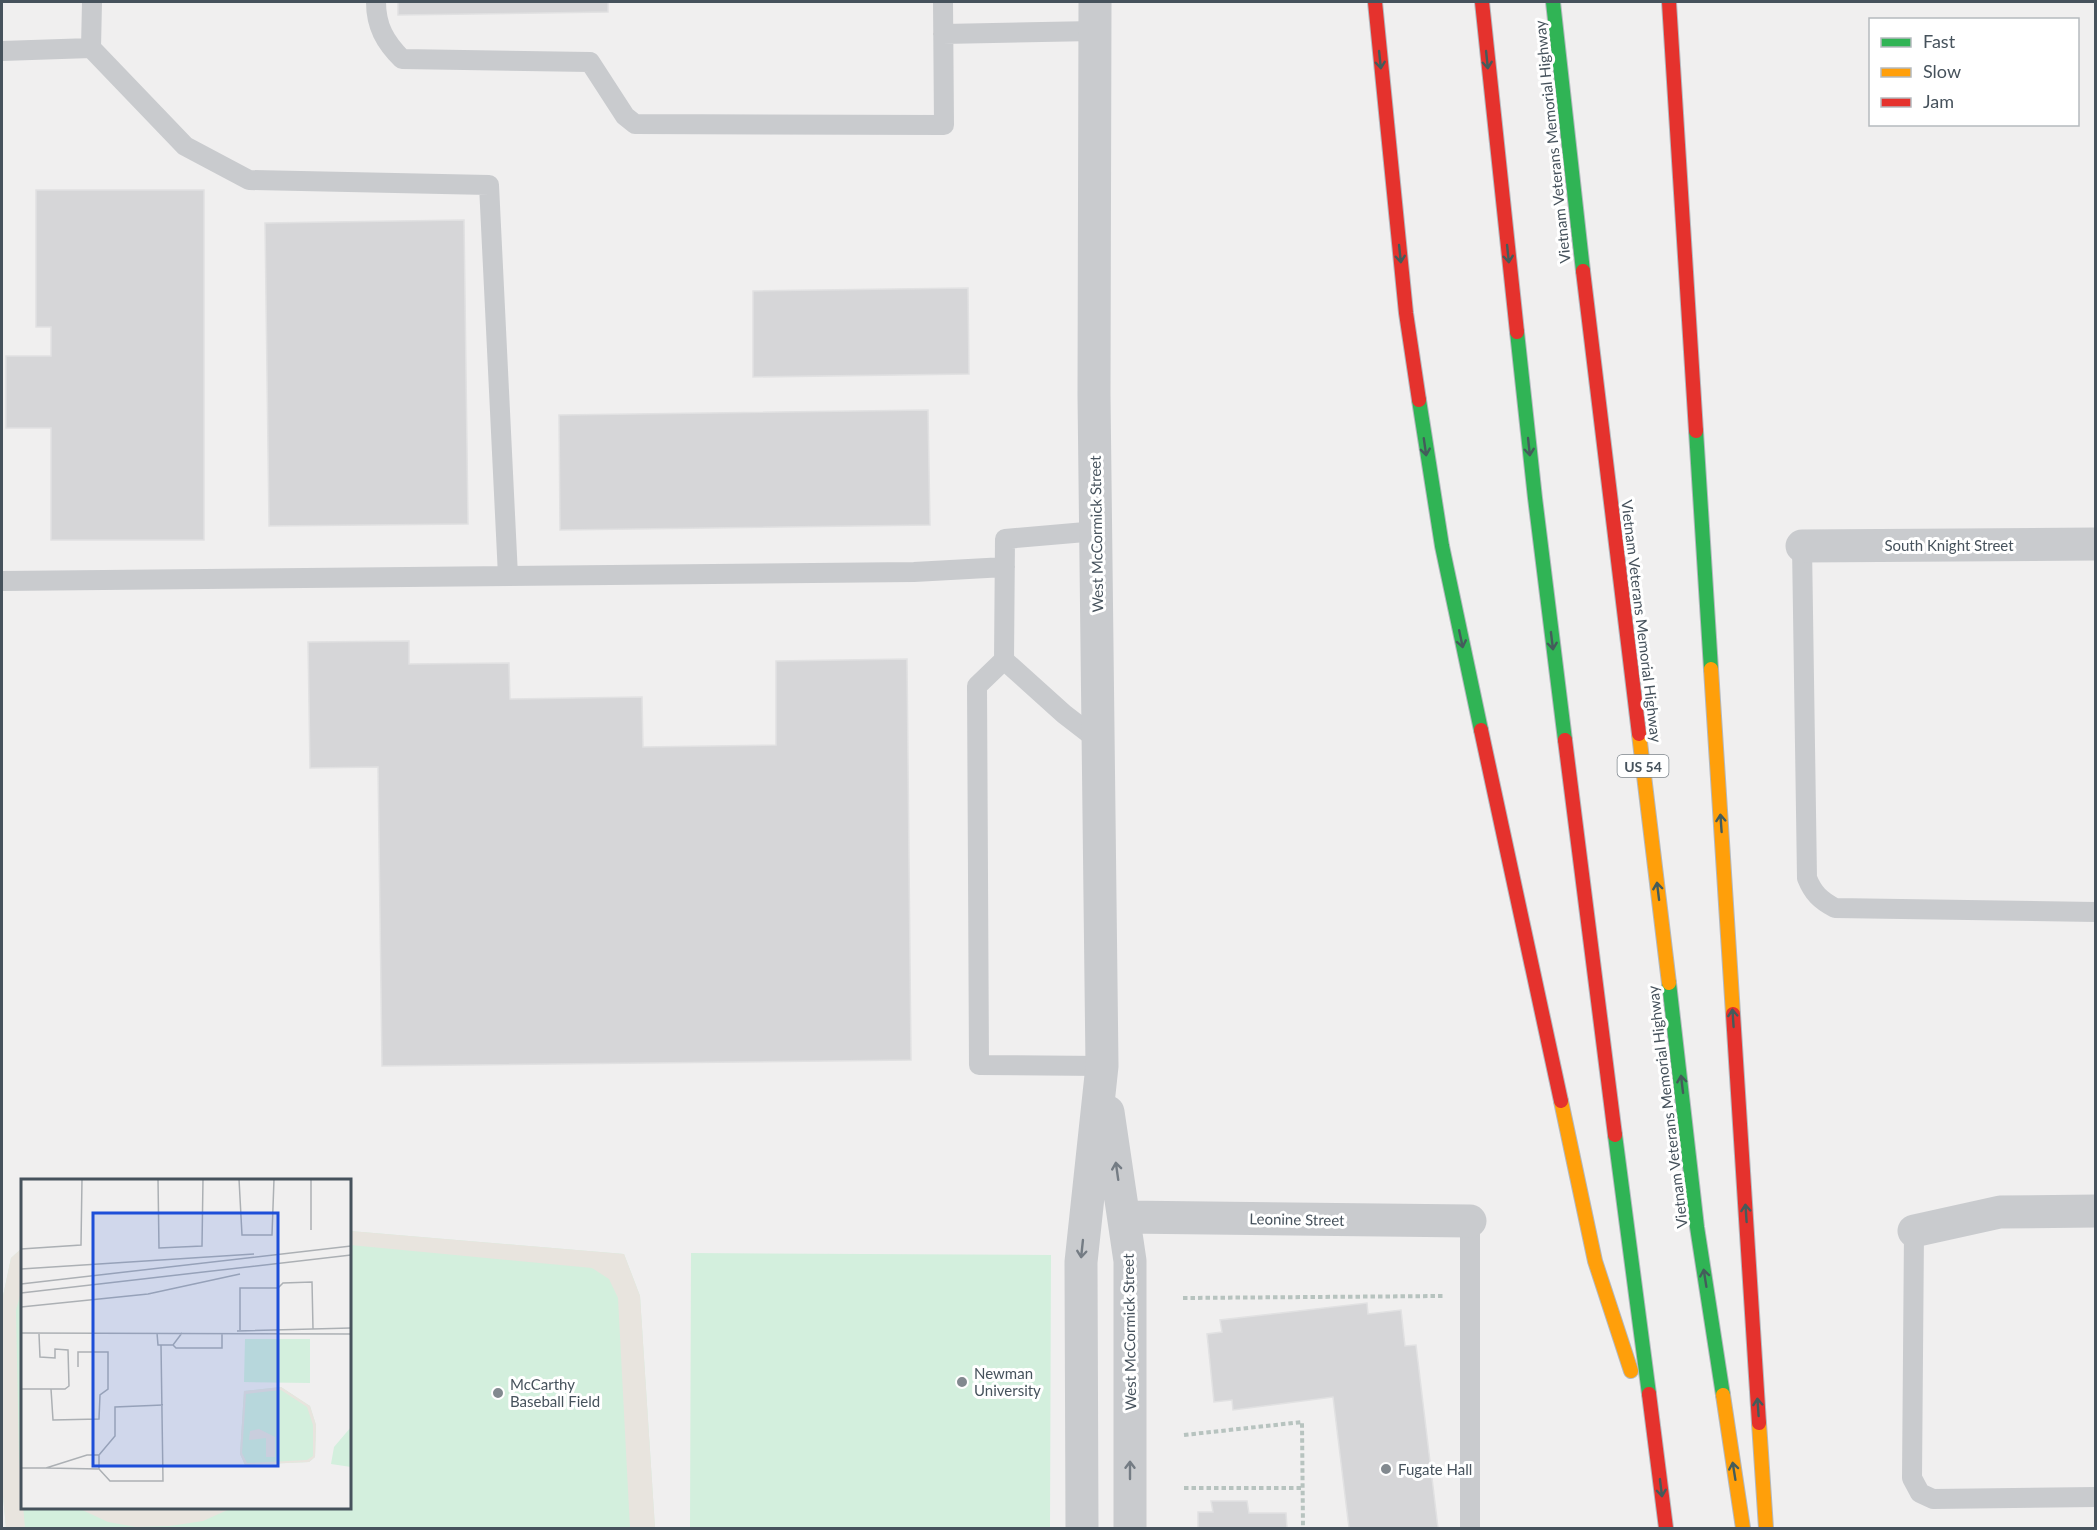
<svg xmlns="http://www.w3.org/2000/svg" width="2097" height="1530" font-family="Lato,sans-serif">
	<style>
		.green { fill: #d3efdd }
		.sand { fill: #e8e4de }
		.building { fill: #d6d6d8; stroke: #e1e1e2; stroke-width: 1.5 }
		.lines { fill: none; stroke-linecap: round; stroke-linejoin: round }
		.fast-casing { stroke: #b4b9bf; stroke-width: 16 }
		.slow-casing { stroke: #b4b9bf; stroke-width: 16 }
		.jam-casing { stroke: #b4b9bf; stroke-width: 16 }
		.path { stroke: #b7c3bf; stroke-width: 4; stroke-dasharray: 4.5 3; stroke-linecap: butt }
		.lane { stroke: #c9cbce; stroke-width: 20 }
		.street { stroke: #c9cbce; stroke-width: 33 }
		.fast { stroke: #30b455; stroke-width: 14 }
		.slow { stroke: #ff9f0a; stroke-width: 14 }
		.jam { stroke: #e5322d; stroke-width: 14 }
		.oneway { stroke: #445c5b }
		.oneway2 { stroke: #747c84 }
		.poi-dot { fill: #82898f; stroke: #fff; stroke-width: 2 }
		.labels { text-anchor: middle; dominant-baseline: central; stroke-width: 6; stroke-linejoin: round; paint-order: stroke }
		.shield { fill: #fff; stroke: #7e868d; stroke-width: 1.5 }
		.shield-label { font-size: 14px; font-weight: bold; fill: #46525c }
		.street-label { font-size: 15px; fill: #46525c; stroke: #fff }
		.poi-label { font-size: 15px; fill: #46525c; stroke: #fff; text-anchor: start }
		.inset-road { fill: none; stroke: #acb0b4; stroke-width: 1.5 }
		.view { fill: #1d4ed8; fill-opacity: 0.15; stroke: #1d4ed8; stroke-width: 3 }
		.inset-edge { fill: none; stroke: #46525c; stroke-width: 3 }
	</style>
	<rect width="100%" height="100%" fill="#f0efef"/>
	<path class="green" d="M350,1231L624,1254L640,1296L655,1528H6L2,1485V1301L11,1258L22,1248V1508H350Z
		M691,1253L1051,1255L1050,1528H690Z"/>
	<path class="sand" d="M350,1231L624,1254L640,1296L655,1528H630L618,1298L609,1279L592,1268L350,1245Z
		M22,1248V1289L16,1310L19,1457L25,1528H6L2,1485V1301L11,1258Z
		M78,1508H232L203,1521L170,1526L136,1527L108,1522Z"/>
	<path class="building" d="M398,2H608V12L398,15Z
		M36,190H204V540H51V428H6V356H51V327H36Z
		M464,220L468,524L269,526L265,223Z
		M968,288L969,374L753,377V291Z
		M928,410L930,525L560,530L559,415Z
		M409,641V664L509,663L510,699L642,697L643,747L776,745V661L907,659L911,1060L382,1066L378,767L310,768L308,642Z
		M1367,1303L1368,1314L1401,1310L1405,1346L1416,1345L1438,1528H1349L1333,1397L1233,1410L1232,1400L1214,1402L1207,1334L1222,1332L1220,1320Z
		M1211,1501H1247L1249,1513H1286L1287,1528H1198V1512H1213Z"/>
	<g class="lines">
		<g class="fast-casing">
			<path id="fast" d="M1553,2L1583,271
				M1517,332L1535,498L1565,740
				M1419,400L1442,546L1481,730
				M1696,431L1711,669
				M1669,983L1697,1227L1723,1395
				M1615,1135L1649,1394"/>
		</g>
		<g class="slow-casing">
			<path id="slow" d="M1711,669L1733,1014
				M1639,734L1669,983
				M1561,1101L1595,1261L1631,1371
				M1723,1395L1743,1528
				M1759,1423L1766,1528"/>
		</g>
		<g class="jam-casing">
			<path id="jam" d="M1375,2L1406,313L1419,400
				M1482,2L1517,332
				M1669,2L1696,431
				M1583,271L1639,734
				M1481,730L1561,1101
				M1565,740L1615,1135
				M1733,1014L1759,1423
				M1649,1394L1666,1528"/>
		</g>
		<path class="path" d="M1183,1298L1443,1296
			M1184,1435L1302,1422L1303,1528
			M1184,1488H1302"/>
		<path class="lane" d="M376,2C376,26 385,42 402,59L590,62L625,116L635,124L944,125L943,2
			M943,34L1094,31
			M91,48L185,146L249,180L489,185L508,576
			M2,51L91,48L92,2
			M1097,531L1005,539L1004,660L1064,714L1099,741
			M1802,546L1807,878C1813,893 1820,900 1835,908L2096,912
			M2,581L914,572L1005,567
			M1004,660L977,686L979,1065L1102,1066
			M1470,1221V1528
			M1914,1231L1912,1478L1920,1493L1933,1499L2096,1497"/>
		<path class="street" d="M1802,546L2096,544
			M1108,1112L1130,1261V1528
			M1124,1217L1470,1221
			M1914,1231L2000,1212L2096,1211
			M1082,1528L1081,1262L1102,1066L1094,395L1095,2"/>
		<use href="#fast" class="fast"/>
		<use href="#slow" class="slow"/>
		<use href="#jam" class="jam"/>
	</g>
	<defs><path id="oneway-shaft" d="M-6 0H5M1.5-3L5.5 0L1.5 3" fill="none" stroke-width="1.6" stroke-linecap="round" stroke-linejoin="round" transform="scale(1.5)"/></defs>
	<g class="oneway">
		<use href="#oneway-shaft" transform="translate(1380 60) rotate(84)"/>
		<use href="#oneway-shaft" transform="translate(1487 60) rotate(84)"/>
		<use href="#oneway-shaft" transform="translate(1400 254) rotate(84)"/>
		<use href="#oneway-shaft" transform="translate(1508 254) rotate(84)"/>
		<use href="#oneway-shaft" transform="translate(1425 447) rotate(82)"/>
		<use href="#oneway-shaft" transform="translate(1529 447) rotate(84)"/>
		<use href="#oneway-shaft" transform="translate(1461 639) rotate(78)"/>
		<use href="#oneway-shaft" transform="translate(1552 641) rotate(83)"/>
		<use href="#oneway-shaft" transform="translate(1721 823) rotate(-94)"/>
		<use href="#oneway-shaft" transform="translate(1658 891) rotate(-97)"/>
		<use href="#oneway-shaft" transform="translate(1733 1018) rotate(-94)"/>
		<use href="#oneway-shaft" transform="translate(1682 1084) rotate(-97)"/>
		<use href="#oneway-shaft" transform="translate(1746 1213) rotate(-94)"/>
		<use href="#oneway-shaft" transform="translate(1705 1278) rotate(-99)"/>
		<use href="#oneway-shaft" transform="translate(1758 1407) rotate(-94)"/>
		<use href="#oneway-shaft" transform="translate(1734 1471) rotate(-99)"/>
		<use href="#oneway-shaft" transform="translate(1661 1488) rotate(83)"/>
	</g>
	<g class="oneway2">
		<use href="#oneway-shaft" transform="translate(1117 1171) rotate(-98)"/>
		<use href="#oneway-shaft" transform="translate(1082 1249) rotate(96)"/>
		<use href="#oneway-shaft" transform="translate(1130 1470) rotate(-90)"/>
	</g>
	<g class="poi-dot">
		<circle cx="962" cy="1382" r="6"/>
		<circle cx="498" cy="1393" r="6"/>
		<circle cx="1386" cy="1469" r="6"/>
	</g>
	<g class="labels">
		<rect class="shield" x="1617.5" y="755" width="51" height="22" rx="4.5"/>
		<g class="shield-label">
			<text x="1643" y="766">US 54</text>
		</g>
		<g class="street-label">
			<text transform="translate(1552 142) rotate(-96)">Vietnam Veterans Memorial Highway</text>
			<text transform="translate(1096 534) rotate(-91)">West McCormick Street</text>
			<text x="1949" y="545">South Knight Street</text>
			<text transform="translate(1642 621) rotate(83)">Vietnam Veterans Memorial Highway</text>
			<text transform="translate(1667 1107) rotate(-97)">Vietnam Veterans Memorial Highway</text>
			<text transform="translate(1297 1219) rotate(1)">Leonine Street</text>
			<text transform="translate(1129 1332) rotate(-91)">West McCormick Street</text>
		</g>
		<g class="poi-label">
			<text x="974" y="1373">Newman<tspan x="974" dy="17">University</tspan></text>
			<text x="510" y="1384">McCarthy<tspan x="510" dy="17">Baseball Field</tspan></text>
			<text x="1398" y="1469">Fugate Hall</text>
		</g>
	</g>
	<g transform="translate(21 1179)">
		<rect width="330" height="330" fill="#f0efef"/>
		<path d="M224,160H289V204L223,203ZM260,208L289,227L295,246L294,278L288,283L224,286L219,275L223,212ZM330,248V288L310,285L313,268Z" fill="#d3efdd"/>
		<path d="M260,208L289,227L295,246L294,278L288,283L224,286L219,275L223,212ZM260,211L286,228L292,246V277L286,281L226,284L221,274L225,215ZM238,250L254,258V278H245V259L228,261L229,252Z" fill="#e8e4de" fill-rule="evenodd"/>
		<path class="inset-road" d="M137,0L138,69L181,67L182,0M218,0L221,56H251L253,0M290,0V51M0,70L60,66L61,0M0,90L233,75M0,105L330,67M0,114L330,76M0,128L127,115L219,95M219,151V109H257L262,104L291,103L292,150M216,152L330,149M0,154L330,155M136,154L137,166H152L161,154M152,166L155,169H201V154M0,210H44L48,207L47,171L34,170V179L19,178L18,155M30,210L32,241L78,240L79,216L87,210V173H57V188M78,276L94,257V228L142,226M0,289H25M78,290V276H66L25,289L78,290L89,302H142L140,166"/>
		<path class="view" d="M72,34H257V287H72Z"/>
		<rect width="330" height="330" class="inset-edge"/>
	</g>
	<rect width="2097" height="1530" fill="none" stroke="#46525c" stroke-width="6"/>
	<rect x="1869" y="18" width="210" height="108" fill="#ffffff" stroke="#b5babe" stroke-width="1.5"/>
	<rect x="1881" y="38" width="30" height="9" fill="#30b455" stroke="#b5babe" stroke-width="1.5"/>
	<text x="1923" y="48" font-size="18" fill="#46525c">Fast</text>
	<rect x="1881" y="68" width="30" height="9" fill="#ff9f0a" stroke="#b5babe" stroke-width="1.5"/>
	<text x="1923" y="78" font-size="18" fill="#46525c">Slow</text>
	<rect x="1881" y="98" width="30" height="9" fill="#e5322d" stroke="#b5babe" stroke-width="1.5"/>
	<text x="1923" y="108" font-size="18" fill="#46525c">Jam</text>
</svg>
